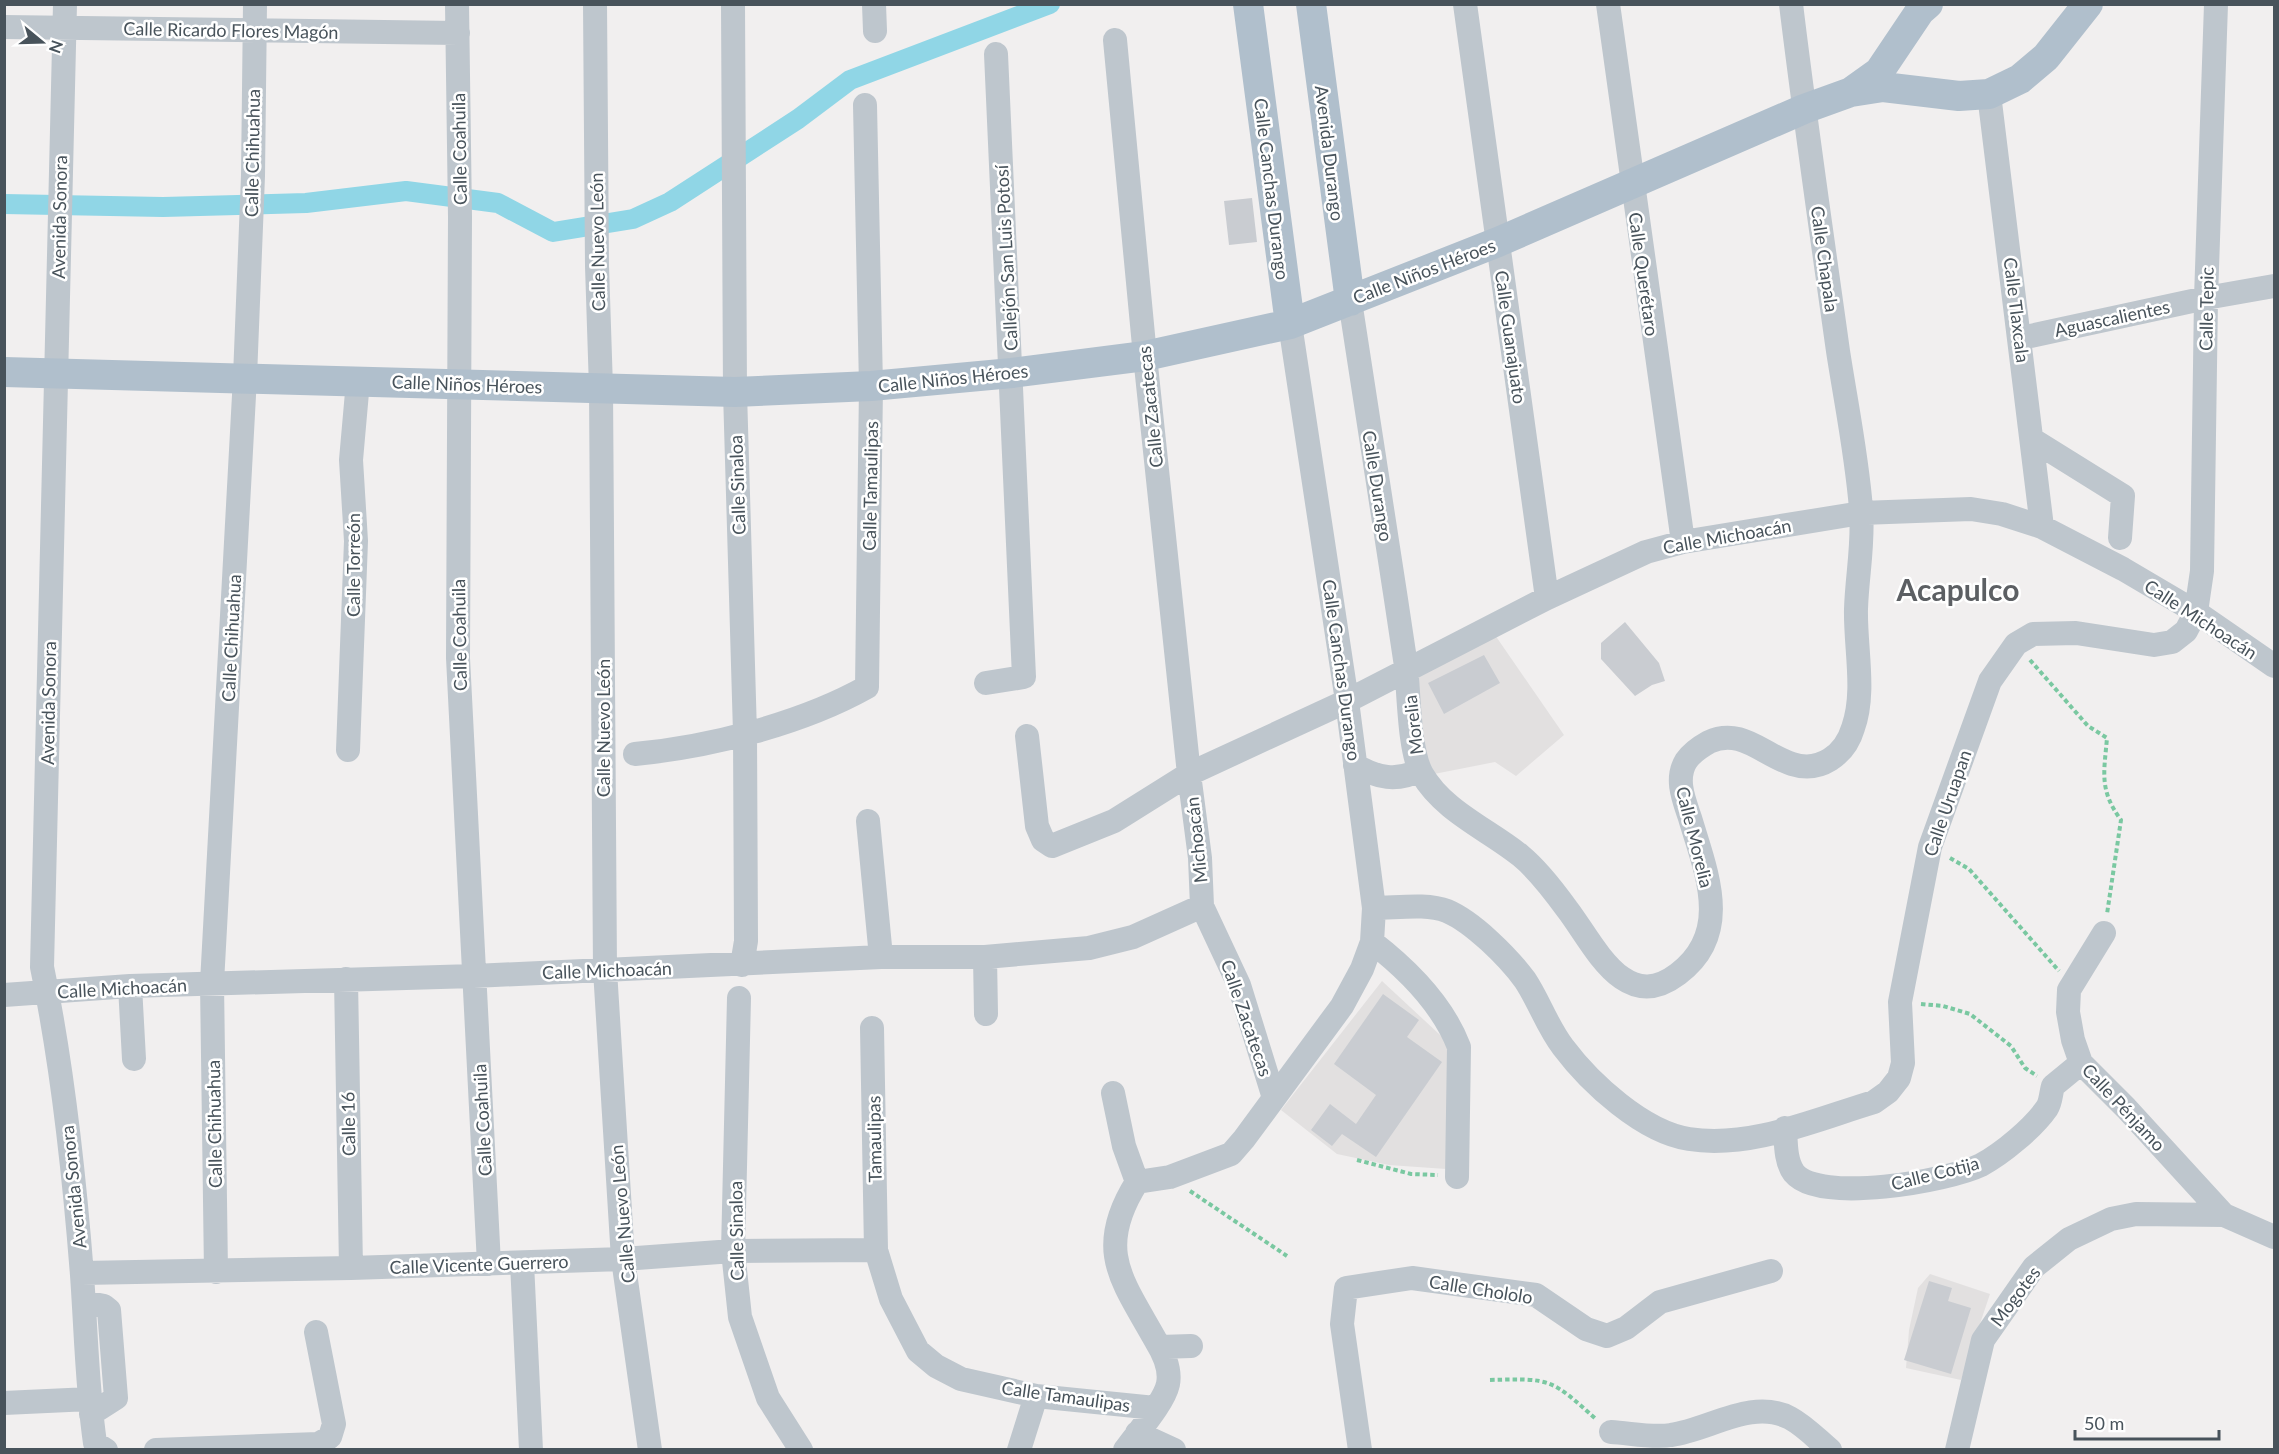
<svg xmlns="http://www.w3.org/2000/svg" width="2279" height="1454" font-family="Lato,sans-serif">
	<style>
		.education { fill: #e2e0e0 }
		.lines { fill: none; stroke-linecap: round; stroke-linejoin: round }
		.canal { stroke: #90d6e6; stroke-width: 20 }
		.building { fill: #c9ccd1 }
		.path { stroke: #7ac8a1; stroke-width: 4; stroke-dasharray: 4.5 3; stroke-linecap: butt }
		.minor { stroke: #bec6cd; stroke-width: 24 }
		.major { stroke: #b0bfcc; stroke-width: 30 }
		.labels { text-anchor: middle; dominant-baseline: central; stroke-width: 5; stroke-linejoin: round; paint-order: stroke }
		.street-label { font-size: 18px; fill: #48535b; stroke: #fff }
		.town-label { font-size: 30px; font-weight: bold; fill: #5c5f63; stroke: #fff }
	</style>
	<rect width="100%" height="100%" fill="#f1efef"/>
	<path class="education" d="M1495,635L1564,735L1516,776L1495,762L1429,775L1416,675Z
		M1382,981L1452,1046L1446,1169L1389,1165L1337,1154L1281,1110Z
		M1930,1274L1990,1294L1961,1380L1906,1368L1909,1330L1918,1288Z"/>
	<g class="lines">
		<path class="canal" d="M4,204L163,207L306,203L406,191L498,203L553,232L633,219L670,202L798,119L850,80L1050,4"/>
	</g>
	<path class="building" d="M1252,198L1257,242L1229,245L1224,201Z
		M1625,622L1659,663L1665,681L1652,685L1635,696L1601,659V643Z
		M1484,655L1500,683L1444,714L1428,683Z
		M1383,994L1419,1020L1407,1037L1442,1062L1376,1157L1342,1134L1332,1146L1311,1130L1330,1104L1356,1124L1376,1095L1334,1064Z
		M1929,1281L1952,1288L1948,1301L1971,1308L1951,1374L1904,1360Z"/>
	<g class="lines">
		<path class="path" d="M2030,660L2088,726L2107,738C2104,773 2099,790 2121,820L2107,914
			M1950,858L1969,869L2059,971
			M1921,1004L1943,1006L1970,1014L2011,1046L2025,1068L2037,1076
			M1357,1160L1411,1174L1438,1175
			M1190,1191L1287,1256
			M1490,1380C1552,1378 1551,1379 1597,1420"/>
		<path class="minor" d="M65,4L42,967C63,1068 74,1172 82,1275C86,1331 87,1388 95,1443L106,1450
			M457,4L460,217L458,658L489,1264
			M595,4L597,266L601,388L605,970L623,1259L650,1450
			M733,4L735,392L745,733L746,941L742,965
			M874,4L875,31
			M1465,4L1547,598
			M1608,4L1683,542
			M4,27L458,33
			M1115,40L1145,356L1189,774L1200,858L1202,906L1239,985L1274,1098
			M1989,94L2042,527
			M1350,301C1368,422 1388,544 1406,666C1409,693 1409,752 1422,774C1443,811 1489,830 1521,856C1538,870 1554,891 1567,909C1594,944 1624,1015 1678,974C1733,933 1706,872 1690,818C1684,800 1675,779 1686,761C1692,752 1700,747 1709,742C1741,727 1763,755 1792,764C1820,773 1845,755 1853,728C1866,692 1855,647 1856,609C1857,576 1864,542 1861,509C1857,456 1846,403 1838,351C1822,236 1805,120 1791,4
			M2021,338L2206,298L2274,286
			M2033,440L2123,496L2120,538
			M986,683L1024,677L996,54
			M1027,736L1037,826L1043,840L1052,846L1114,821L1189,774L1347,701L1547,598L1646,552L1683,542L1861,513L1971,509L2002,514L2042,527L2123,569L2196,612L2274,666
			M348,750L356,541L351,460L358,381
			M635,754C709,747 801,724 867,687L871,386L865,105
			M1355,765C1377,778 1397,782 1420,770
			M868,821L881,957
			M1374,908C1396,908 1427,903 1447,911C1473,922 1508,957 1525,980C1539,1001 1547,1026 1563,1047C1590,1083 1643,1132 1689,1139C1750,1149 1817,1119 1874,1102L1888,1092L1899,1078L1903,1063L1900,1002L1930,847L1990,681L2016,644L2033,634L2076,633L2154,645L2172,642L2186,631L2196,612L2202,571L2206,298L2216,4
			M2104,933L2069,990L2068,1012L2073,1040L2081,1063L2126,1108L2224,1215L2274,1237
			M1372,942C1407,969 1443,1005 1459,1047L1457,1177
			M985,957L986,1014
			M346,979L351,1268
			M130,986L134,1059
			M4,995L130,986L474,976L881,957H985L1089,948L1133,937L1202,906
			M739,998L733,1251L740,1317L768,1398L801,1450
			M872,1028L876,1250L891,1299L918,1351L936,1366L961,1379L1036,1396L1155,1408
			M1113,1093L1124,1146L1137,1182
			M1785,1128C1786,1142 1785,1161 1794,1173C1819,1204 1948,1181 1981,1165C2003,1153 2033,1128 2047,1108C2051,1102 2051,1092 2053,1086L2081,1063
			M522,1263L531,1450
			M216,1272L212,983L245,377L253,176L255,4
			M82,1273L351,1268L623,1259L733,1251L876,1250
			M84,1302L104,1306L109,1310L116,1398L91,1414
			M1160,1347L1191,1346
			M4,1403L90,1399
			M1611,1432C1630,1433 1652,1438 1671,1435C1709,1430 1752,1398 1790,1418C1805,1426 1818,1440 1830,1450
			M1137,1433L1174,1450
			M156,1450L318,1444L330,1437L334,1424L316,1332
			M1019,1450L1036,1396
			M1125,1450C1137,1433 1164,1403 1168,1384C1171,1369 1164,1354 1156,1341C1122,1280 1094,1250 1137,1182L1170,1177L1231,1154L1244,1139L1342,1006L1362,969L1372,942L1374,908L1347,701L1290,324
			M1360,1450L1342,1324L1346,1288L1412,1278L1536,1295L1586,1329L1607,1336L1626,1328L1660,1302L1771,1271
			M1957,1450L1983,1340L2034,1267L2069,1239L2111,1219L2136,1214L2224,1215"/>
		<path class="major" d="M1248,4L1290,324
			M1311,4L1350,301
			M1851,92L1879,72L1920,11L1928,4
			M4,372L735,392L871,386L1012,373L1145,356L1290,324L1498,242L1804,109L1851,92L1883,87L1959,96L1989,94L2020,79L2046,57L2088,4"/>
	</g>
	<g class="labels">
		<g class="street-label">
			<text transform="translate(231 30) rotate(1)">Calle Ricardo Flores Magón</text>
			<text transform="translate(459 149) rotate(-91)">Calle Coahuila</text>
			<text transform="translate(252 153) rotate(-89)">Calle Chihuahua</text>
			<text transform="translate(1330 153) rotate(83)">Avenida Durango</text>
			<text transform="translate(1272 189) rotate(83)">Calle Canchas Durango</text>
			<text transform="translate(59 217) rotate(-89)">Avenida Sonora</text>
			<text transform="translate(597 242) rotate(-91)">Calle Nuevo León</text>
			<text transform="translate(1006 258) rotate(-93)">Callejón San Luis Potosí</text>
			<text transform="translate(1825 259) rotate(82)">Calle Chapala</text>
			<text transform="translate(1424 271) rotate(-21)">Calle Niños Héroes</text>
			<text transform="translate(1644 274) rotate(82)">Calle Querétaro</text>
			<text transform="translate(2206 309) rotate(-89)">Calle Tepic</text>
			<text transform="translate(2017 310) rotate(83)">Calle Tlaxcala</text>
			<text transform="translate(2112 318) rotate(-12)">Aguascalientes</text>
			<text transform="translate(1511 337) rotate(82)">Calle Guanajuato</text>
			<text transform="translate(953 378) rotate(-6)">Calle Niños Héroes</text>
			<text transform="translate(467 384) rotate(2)">Calle Niños Héroes</text>
			<text transform="translate(1150 407) rotate(-96)">Calle Zacatecas</text>
			<text transform="translate(737 485) rotate(-92)">Calle Sinaloa</text>
			<text transform="translate(870 486) rotate(-89)">Calle Tamaulipas</text>
			<text transform="translate(1378 486) rotate(81)">Calle Durango</text>
			<text transform="translate(1727 536) rotate(-10)">Calle Michoacán</text>
			<text transform="translate(353 565) rotate(-90)">Calle Torreón</text>
			<text transform="translate(2201 619) rotate(33)">Calle Michoacán</text>
			<text transform="translate(459 635) rotate(-91)">Calle Coahuila</text>
			<text transform="translate(231 638) rotate(-87)">Calle Chihuahua</text>
			<text transform="translate(1342 670) rotate(82)">Calle Canchas Durango</text>
			<text transform="translate(48 703) rotate(-89)">Avenida Sonora</text>
			<text transform="translate(1413 725) rotate(-97)">Morelia</text>
			<text transform="translate(603 728) rotate(-90)">Calle Nuevo León</text>
			<text transform="translate(1947 803) rotate(-71)">Calle Uruapan</text>
			<text transform="translate(1695 837) rotate(76)">Calle Morelia</text>
			<text transform="translate(1196 840) rotate(-96)">Michoacán</text>
			<text transform="translate(607 970) rotate(-2)">Calle Michoacán</text>
			<text transform="translate(122 988) rotate(-3)">Calle Michoacán</text>
			<text transform="translate(1247 1018) rotate(71)">Calle Zacatecas</text>
			<text transform="translate(2124 1107) rotate(47)">Calle Pénjamo</text>
			<text transform="translate(482 1120) rotate(-93)">Calle Coahuila</text>
			<text transform="translate(214 1124) rotate(-91)">Calle Chihuahua</text>
			<text transform="translate(348 1124) rotate(-91)">Calle 16</text>
			<text transform="translate(874 1139) rotate(-91)">Tamaulipas</text>
			<text transform="translate(1935 1173) rotate(-14)">Calle Cotija</text>
			<text transform="translate(73 1187) rotate(-96)">Avenida Sonora</text>
			<text transform="translate(622 1214) rotate(-95)">Calle Nuevo León</text>
			<text transform="translate(736 1231) rotate(-91)">Calle Sinaloa</text>
			<text transform="translate(479 1264) rotate(-2)">Calle Vicente Guerrero</text>
			<text transform="translate(1481 1289) rotate(9)">Calle Chololo</text>
			<text transform="translate(2015 1296) rotate(-53)">Mogotes</text>
			<text transform="translate(1066 1396) rotate(8)">Calle Tamaulipas</text>
		</g>
		<g class="town-label">
			<text x="1958" y="589">Acapulco</text>
		</g>
	</g>
	<rect width="2279" height="1454" fill="none" stroke="#48535b" stroke-width="12"/>
	<g transform="translate(42 42) rotate(109)" stroke="#ffffff" stroke-width="4.5" paint-order="stroke">
	<path d="M0-4.5L10 22L0 15L-10 22Z" fill="#48535b"/>
	<text y="-9" font-size="16" font-weight="bold" text-anchor="middle" fill="#48535b">N</text>
	</g>
	<path d="M2075 1430v9h144v-9" fill="none" stroke="#48535b" stroke-width="3"/>
	<text x="2084" y="1430" font-size="18" fill="#48535b" stroke="#ffffff" stroke-width="4.5" paint-order="stroke">50 m</text>
</svg>
